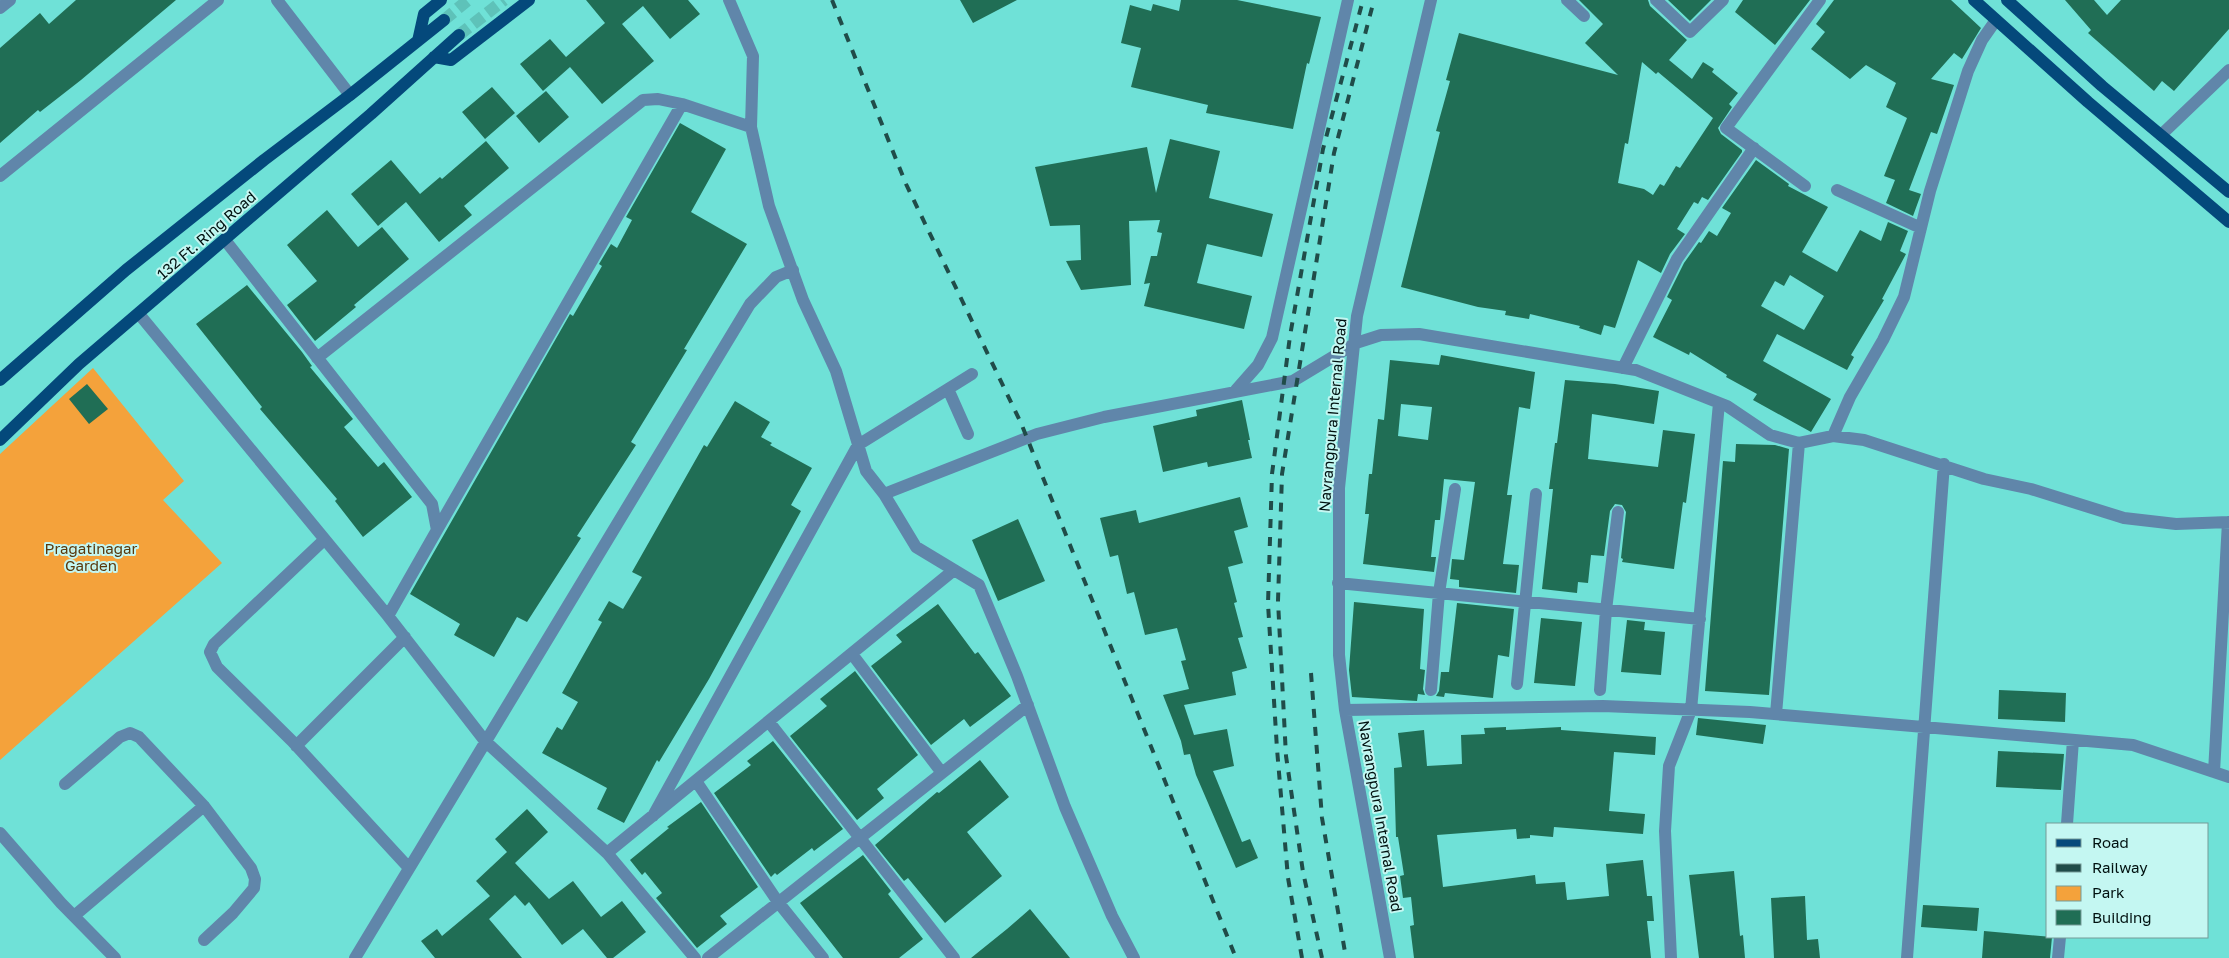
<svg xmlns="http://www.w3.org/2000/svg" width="2229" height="958" font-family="'Golos Text',sans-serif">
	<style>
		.green { fill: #f4a23b }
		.building { fill: #206e55; fill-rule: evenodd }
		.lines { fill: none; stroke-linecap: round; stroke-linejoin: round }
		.major-tunnel { stroke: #5ec2b9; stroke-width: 12; stroke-dasharray: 12 6; stroke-linecap: butt }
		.minor { stroke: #6086aa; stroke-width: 12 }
		.major { stroke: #04497b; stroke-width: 12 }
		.rail { stroke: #204c49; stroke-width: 4; stroke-dasharray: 9 9; stroke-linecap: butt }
		.labels { text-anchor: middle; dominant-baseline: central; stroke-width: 4; stroke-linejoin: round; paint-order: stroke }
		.street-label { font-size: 15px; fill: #001110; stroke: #c4f7f2 }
		.park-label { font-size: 15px; fill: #59380c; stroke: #c4f7f2 }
	</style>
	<rect width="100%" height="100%" fill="#6fe1d7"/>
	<path class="green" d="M93,368L184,481L163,500L222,563L0,760V454Z"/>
	<path class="building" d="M76,0H176L81,80L40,112L38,110L0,143V48L40,13L49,24Z
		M586,0H688L700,14L670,39L643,6L622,24L654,61L602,104L570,67L543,91L520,64L550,39L566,57L605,23Z
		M960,0H1017L973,23Z
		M1181,0H1237L1321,17L1309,64L1307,63L1293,129L1206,113L1208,105L1131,87L1141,48L1121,43L1130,5L1151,11L1153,4L1179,11Z
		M1579,0H1648L1650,6L1687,40L1669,60L1692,79L1703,62L1714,69L1712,72L1738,93L1729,104L1732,107L1718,128L1721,134L1742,150V152L1708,200L1702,197L1698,204L1694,202L1677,229L1685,234L1670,254L1661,273L1638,260L1615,328L1604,325L1601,335L1579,328L1580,326L1530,314L1529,319L1505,315L1506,311L1478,307L1401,287L1440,132L1436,131L1450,81L1446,80L1459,33L1618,75L1585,43L1603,24ZM1642,62L1656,74L1658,72L1713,118L1680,168L1676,166L1664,186L1660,184L1653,195L1644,189L1618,183L1625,143L1628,144Z
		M1668,0H1711L1690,21Z
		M1743,0H1810L1775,45L1735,12Z
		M1834,0H1951L1981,28L1962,59L1954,53L1931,79L1954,85L1937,134L1931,132L1909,190L1921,194L1913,216L1886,203L1895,180L1884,176L1907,118L1886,107L1896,83L1866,65L1850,79L1811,49L1825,32L1816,24Z
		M2065,0H2094L2107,15L2121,0H2229V29L2174,91L2162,81L2154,91L2088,33L2091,30Z
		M492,87L515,113L485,139L462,112Z
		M546,91L569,117L539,143L516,116Z
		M680,123L726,149L691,212L747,244L684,349L687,350L631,442L636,445L577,536L581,538L527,622L517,617L494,657L454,635L460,624L410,594L570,314L573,316L602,266L599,264L611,244L617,248L632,220L626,217Z
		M1170,139L1220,151L1209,198L1273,214L1262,257L1207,244L1197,283L1252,296L1244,329L1144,306L1150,283L1144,284L1151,256H1157L1162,233L1157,232L1160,220L1129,221L1131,285L1081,290L1066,261L1081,260L1080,225L1050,226L1035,167L1147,147L1156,193Z
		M486,141L509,168L464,206L472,215L439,242L406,202L378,226L351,194L391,160L420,194L440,177L442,179Z
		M1756,160L1789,184L1788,186L1828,207L1802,252L1837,272L1860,230L1881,241L1888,222L1908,231L1900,251L1906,254L1882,299L1884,300L1851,355L1854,357L1847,370L1777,334L1763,361L1831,399L1811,432L1753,400L1757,394L1726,377L1727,375L1690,352L1689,355L1653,337L1672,300L1667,297L1684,263L1699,242L1701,243L1709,231L1717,236L1731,213L1722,208ZM1790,275L1824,296L1804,330L1761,306L1775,281L1784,286Z
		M327,210L358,247L382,227L409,259L354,305L356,307L315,341L287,305L317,281L287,245Z
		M247,285L302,352L312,366L310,367L353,419L344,427L378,467L384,462L412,497L363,537L335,501L337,499L260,409L262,407L196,324Z
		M1441,355L1535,372L1530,409L1519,407L1507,495H1512L1503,564L1519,565L1516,593L1459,587V580L1450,579L1452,559L1464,560L1475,482L1444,479L1440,520H1435L1431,557H1436L1434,572L1363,564L1369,514H1365L1369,474H1372L1378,419L1384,420L1390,360L1439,365ZM1401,404L1432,407L1428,440L1398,436Z
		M1565,380L1615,384L1659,391L1654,424L1592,414L1588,459L1658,467L1663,430L1695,434L1686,503L1683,502L1674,569L1622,562L1623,559L1621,558L1626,512L1622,505L1615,504L1610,511L1604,556L1591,555L1588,583L1578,582L1577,593L1542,589L1553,489H1549L1555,443H1557Z
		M87,384L108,409L89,424L69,399Z
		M1242,400L1250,440H1248L1252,458L1208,467L1207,462L1163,472L1153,426L1197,416L1196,410Z
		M735,401L770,422L761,437L772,443L770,445L812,468L791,505L801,511L709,679L659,762L657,760L624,823L597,809L607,788L542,753L557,727L562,730L578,702L562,693L602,622L598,620L609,601L623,609L642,577L632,572L704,445L707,447Z
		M1736,444L1775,445L1789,449L1769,695L1705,691L1723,461L1735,462Z
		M1240,497L1248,527L1234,531L1243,563L1228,567L1237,602L1234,603L1243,637L1238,638L1247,668L1232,672L1236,695L1184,705L1194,735L1227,729L1234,766L1213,771L1242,842L1250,839L1258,858L1236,868L1196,775L1190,754L1184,755L1181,741L1163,695L1189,689L1181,661L1186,660L1177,628L1145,635L1134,592L1127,594L1118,555L1110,557L1100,518L1136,510L1139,523Z
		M1018,519L1045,581L998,601L972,540Z
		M1354,602L1424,609L1420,669L1425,670L1423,689L1425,695L1418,694L1417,701L1352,697L1349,670Z
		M1457,603L1514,609L1509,657L1498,655L1493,698L1445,693L1444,697L1436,696L1439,691L1441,672H1449Z
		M938,604L975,654L978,652L1011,696L970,727L964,719L931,745L871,666L902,642L896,635Z
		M1541,618L1582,622L1575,686L1534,683Z
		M1627,620L1645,622L1644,630L1665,632L1661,675L1621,672Z
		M855,671L918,755L877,789L884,798L857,820L790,736L827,706L820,699Z
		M1999,690L2066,693L2065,722L1998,719Z
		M1698,718L1766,725L1763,744L1696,735Z
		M1506,727V730L1561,727V730L1656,737L1655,755L1614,752L1609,811L1645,814L1643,834L1554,827L1553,837L1530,835V838L1517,839L1516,829L1437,835L1443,887L1535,875L1536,884L1565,882L1567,900L1609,896L1606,864L1643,860L1647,896H1652L1654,921H1647L1651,958H1414L1410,926L1414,925L1411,897L1403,898L1400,876L1404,875L1398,837H1396L1394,768L1402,767L1398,733L1424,730L1427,766L1462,764L1461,735L1485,734L1484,728Z
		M773,741L843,829L814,851L812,848L777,875L775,873L771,877L714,793L751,765L747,761Z
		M1998,751L2064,754L2061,790L1996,787Z
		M980,760L1009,797L967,832L1002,876L945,923L908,878L904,881L875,845L937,792L939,793Z
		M701,802L758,887L720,916L727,924L697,948L656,898L662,893L645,872L642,875L630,860L669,828L667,827Z
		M527,809L548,832L515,863L549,899L573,881L601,917L622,901L646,932L613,958H607L583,929L562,945L529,902L525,906L515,895L489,919L522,958H435L421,941L437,929L442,936L490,896L476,881L507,852L495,839Z
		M863,855L891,891L888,894L923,939L899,958H843L800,903Z
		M1734,871L1740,936L1743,935L1745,958H1699L1689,875Z
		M1805,896L1807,940L1818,939L1820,958H1774L1771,898Z
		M1923,905L1979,908L1977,931L1921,927Z
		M1030,909L1070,958H971L1007,929Z
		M1984,931L2052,937L2050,958H1982Z"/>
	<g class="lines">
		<path class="major-tunnel" d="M444,20L468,0
			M459,35L504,0"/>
		<path class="minor" d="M277,0L350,95
			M729,0L753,56L751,127L769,206L803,300L836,371L866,471L884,494L916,547L979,585L1017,676L1065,807L1112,916L1134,958
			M1567,0L1584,16
			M1656,0L1690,32L1723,0
			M0,8L10,0
			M2161,135L2229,70
			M0,176L218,0
			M1805,186L1726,128L1820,0
			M1837,190L1921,228
			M225,240L432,504L437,530L388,616
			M139,314L388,616L485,741L607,853L695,958
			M317,358L643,100L658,99L682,104
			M1623,368L1677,259L1754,148
			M948,389L968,434
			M1236,390L1258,365L1272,338L1348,0
			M1833,436L1850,397L1883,340L1904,297L1930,191L1968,71L1982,40L1996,20
			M884,494L1037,434L1104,417L1293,381L1356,343L1381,335L1419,334L1636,370L1727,406L1770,435L1799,443L1833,436L1864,440L1984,479L2031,489L2124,518L2176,524L2229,522
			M437,530L682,104L751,127
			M324,540L214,644L210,652L217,667L292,741L409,868
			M1338,583L1700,619
			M852,654L942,773
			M1517,684L1536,494
			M1431,690L1439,593L1455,489
			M1600,690L1606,610L1618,512
			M1345,710L1603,706L1750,712L2133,745L2229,777
			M1776,714L1799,443
			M769,722L954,958
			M296,746L405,637
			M2214,772L2228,522
			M696,781L778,902L823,958
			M65,784L120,737L130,733L139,737L204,806L251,868L255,879L254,888L233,913L204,940
			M653,816L858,445L972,374
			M2067,824L2073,740
			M0,833L61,903L115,958
			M607,853L954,570
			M74,916L204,806
			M355,958L750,304L776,277L793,270
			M708,958L1028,705
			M1390,958L1345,710L1339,655V488L1357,316L1431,0
			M1671,958L1665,831L1669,766L1691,710L1719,403
			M1907,958L1944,464
			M2058,958L2060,937"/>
		<path class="major" d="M1974,0L2088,102L2229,222
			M2007,0L2102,86L2229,192
			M418,41L424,14L441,0
			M434,57L451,60L529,0
			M0,380L126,270L264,160L350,95L444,20
			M0,440L79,364L371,114L459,35"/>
		<path class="rail" d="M832,0L906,184L1021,423L1236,958
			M1311,673L1322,818L1346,958
			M1302,958L1288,878L1277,749L1268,604L1272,474L1290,336L1323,149L1363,0
			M1322,958L1303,872L1286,756L1278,601L1282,474L1334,153L1374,0"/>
	</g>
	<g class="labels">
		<g class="street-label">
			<text transform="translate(206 235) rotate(-41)">132 Ft. Ring Road</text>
			<text transform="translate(1332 415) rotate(-85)">Navrangpura Internal Road</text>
			<text transform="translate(1381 816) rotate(80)">Navrangpura Internal Road</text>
		</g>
		<g class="park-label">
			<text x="91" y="548">Pragatinagar<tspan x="91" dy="17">Garden</tspan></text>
		</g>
	</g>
	<rect x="2046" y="823" width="162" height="115" fill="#c4f7f2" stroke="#769b98"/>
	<rect x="2056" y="839" width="25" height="8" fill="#04497b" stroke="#769b98"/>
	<text x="2092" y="848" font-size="15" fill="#001110">Road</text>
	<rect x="2056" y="864" width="25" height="8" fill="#204c49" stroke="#769b98"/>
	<text x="2092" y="873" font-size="15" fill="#001110">Railway</text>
	<rect x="2056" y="886" width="25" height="15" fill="#f4a23b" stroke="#769b98"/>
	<text x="2092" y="898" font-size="15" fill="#001110">Park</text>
	<rect x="2056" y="910" width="25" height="15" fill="#206e55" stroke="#769b98"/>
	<text x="2092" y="923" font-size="15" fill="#001110">Building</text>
</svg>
